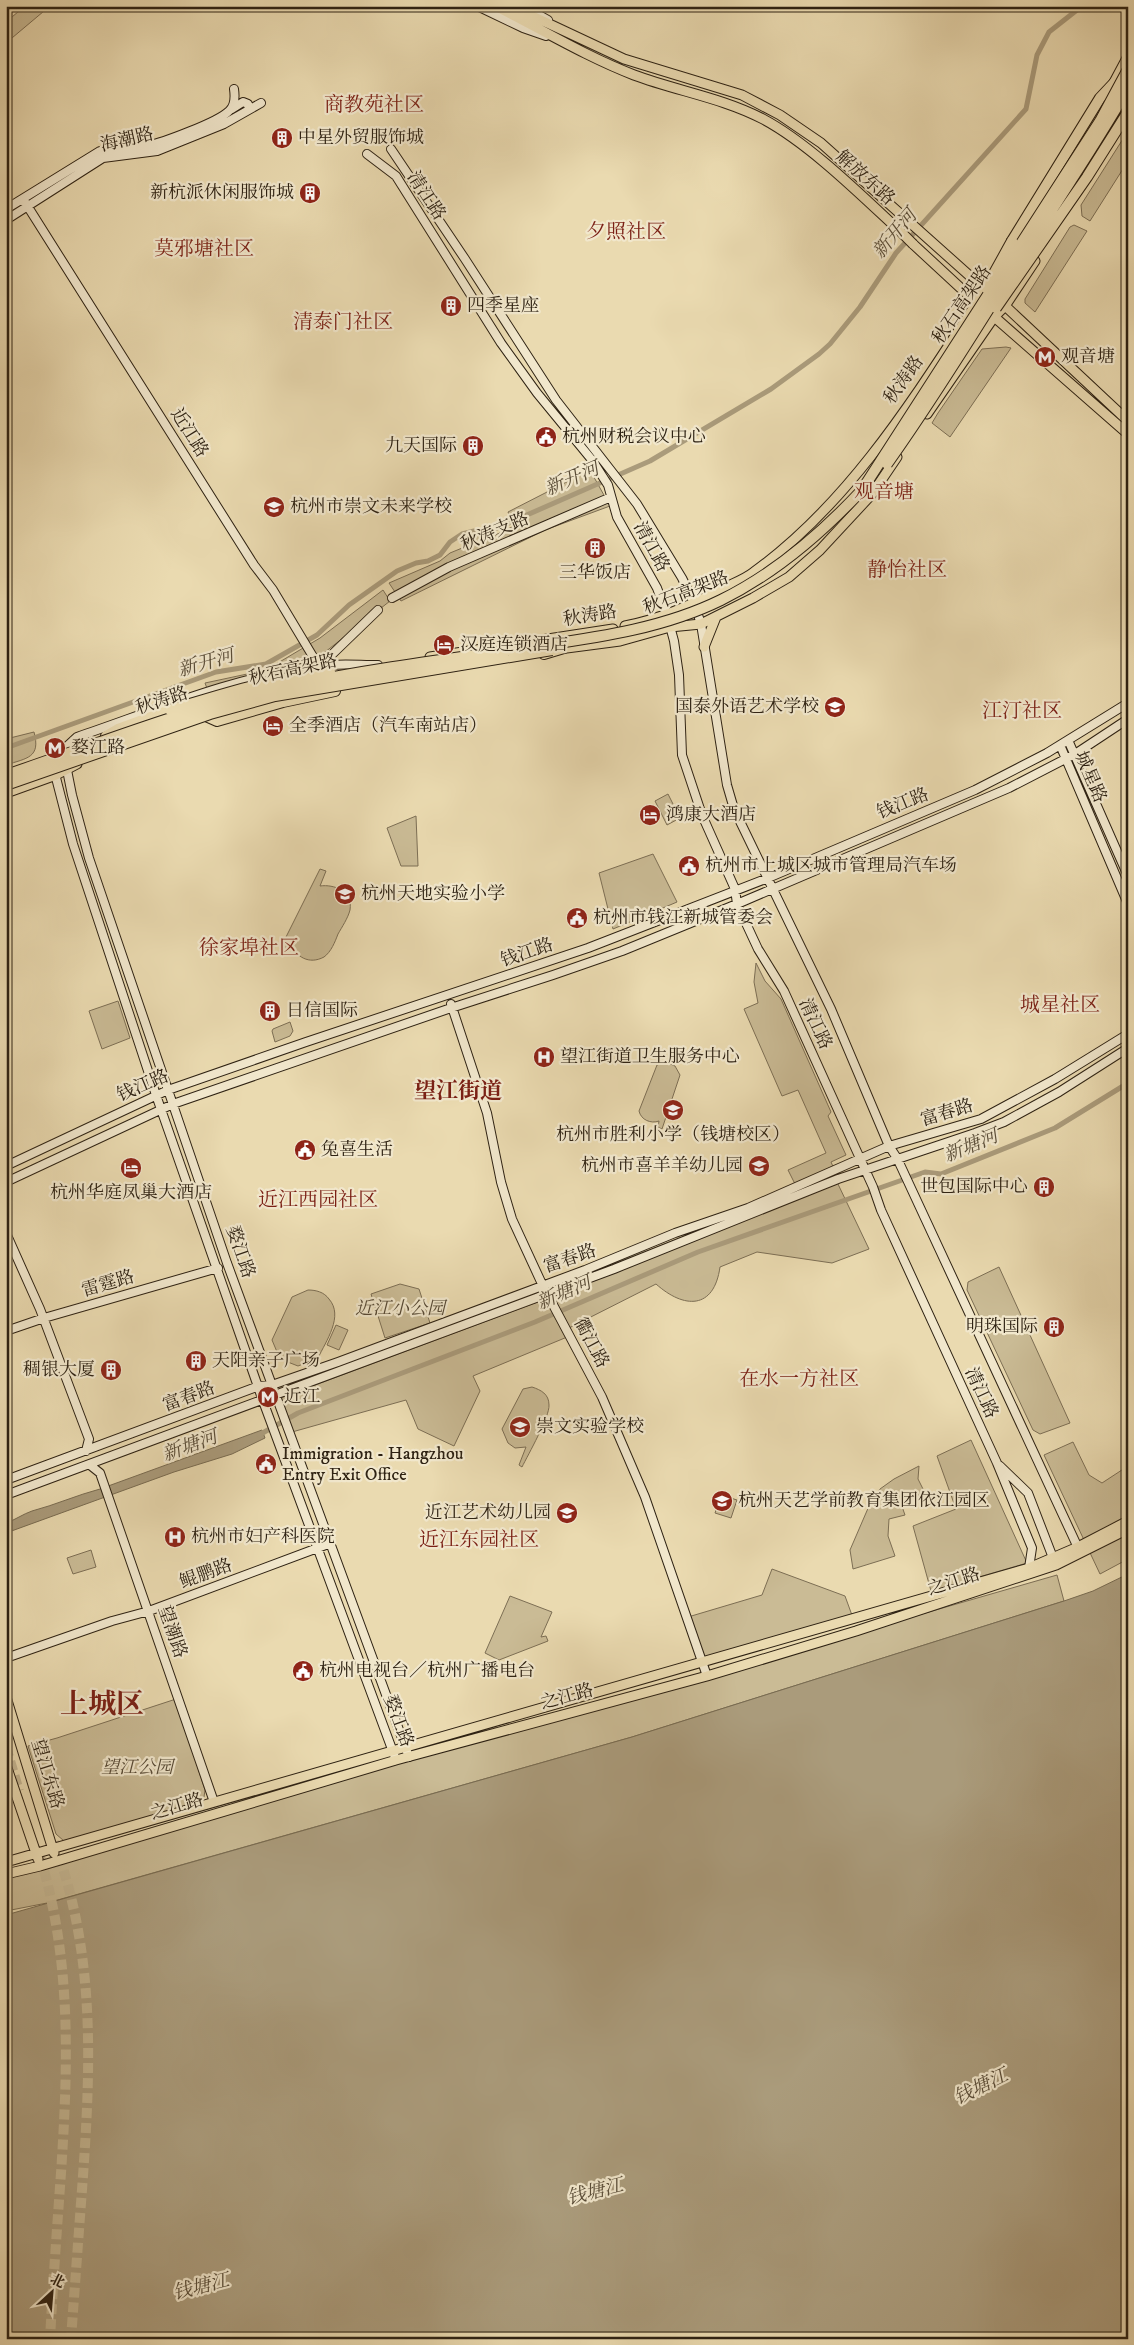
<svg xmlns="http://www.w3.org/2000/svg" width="1134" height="2345" font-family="'IM FELL DW Pica','Noto Serif SC',serif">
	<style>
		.green { fill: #cabb95; stroke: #7c6e54 }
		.water { fill: #aa9b7b; stroke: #786b51 }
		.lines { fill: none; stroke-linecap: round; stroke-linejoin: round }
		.canal { stroke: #aa9b7b; stroke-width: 5 }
		.highway-tunnel { stroke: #c4b591; stroke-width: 10; stroke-dasharray: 10 5; stroke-linecap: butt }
		.secondary-casing { stroke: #2e2213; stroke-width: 10 }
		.primary-casing { stroke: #2e2213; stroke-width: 11 }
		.highway-casing { stroke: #2e2213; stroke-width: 12 }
		.secondary { stroke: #f1e7cc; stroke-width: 8 }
		.primary { stroke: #eadab0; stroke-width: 9 }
		.highway { stroke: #eadab0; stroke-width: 10 }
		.primary-bridge-casing { stroke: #2e2213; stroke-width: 11; stroke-linecap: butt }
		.highway-bridge-casing { stroke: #2e2213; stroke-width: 12; stroke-linecap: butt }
		.primary-bridge { stroke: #eadab0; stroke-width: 9 }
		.highway-bridge { stroke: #eadab0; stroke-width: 10 }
		.labels { text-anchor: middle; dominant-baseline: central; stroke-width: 4.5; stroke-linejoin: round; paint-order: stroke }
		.poi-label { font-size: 18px; fill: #2e2213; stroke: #f1e7cc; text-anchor: start }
		.street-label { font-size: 18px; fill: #2e2213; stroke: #f1e7cc }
		.park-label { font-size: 18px; font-style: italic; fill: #554834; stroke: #f1e7cc }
		.water-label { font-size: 19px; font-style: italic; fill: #594c37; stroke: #f1e7cc }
		.quarter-label { font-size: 20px; fill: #7a1f14; stroke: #f1e7cc }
		.district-label { font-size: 22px; font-weight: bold; fill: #7a1f14; stroke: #f1e7cc }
		.town-label { font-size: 28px; font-weight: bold; fill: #7a1f14; stroke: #f1e7cc }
	</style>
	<rect width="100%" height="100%" fill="#eadab0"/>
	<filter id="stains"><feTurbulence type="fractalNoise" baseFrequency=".004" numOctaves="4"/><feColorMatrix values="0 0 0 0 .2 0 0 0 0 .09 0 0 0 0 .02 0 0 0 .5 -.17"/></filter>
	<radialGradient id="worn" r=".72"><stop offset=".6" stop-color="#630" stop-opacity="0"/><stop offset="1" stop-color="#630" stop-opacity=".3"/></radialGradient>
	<path class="green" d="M25,6H50L6,43V22Z
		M1128,131V161L1090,221L1082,216L1081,205Z
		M1074,225L1087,231L1035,312L1025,303V299L1070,227Z
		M1006,347L1011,348L950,437L932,423L938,413L982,349Z
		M590,470L610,506L545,530L401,601L389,583L440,561L450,553L467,546L466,539L478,534L483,541L514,526L508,512Z
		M383,590L390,601L292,678L212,702L205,683L266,670L320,638Z
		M34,732C41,758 27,758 6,765V739Z
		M668,794L680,818L667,825L655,801Z
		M416,816L418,866H401L387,828Z
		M653,854L677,902L613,929L599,873Z
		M320,869L326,871L320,886C334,884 353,891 350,910C348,918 342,927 338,934C335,942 331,952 324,957C309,965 296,957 290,943L285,952L280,949Z
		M756,963L765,981L781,999L831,1112L828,1116L846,1155L831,1162L835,1171L796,1186L788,1170L826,1153L798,1090L782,1096L744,1009L758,1003L754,982Z
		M118,1001L130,1038L102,1049L89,1011Z
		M290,1022L293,1031L290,1036L275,1042L272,1031L273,1029Z
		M666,1062L675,1066L680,1075L662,1129L658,1127L659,1121C651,1124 641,1120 639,1111L657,1065Z
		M837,1182L869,1249L832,1263L757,1252L720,1267C714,1310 684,1309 656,1284L569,1328L572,1335L473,1376L480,1391L454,1446L418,1429L406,1400L292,1432L280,1398L551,1297Z
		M999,1267L1070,1423L1040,1434L1033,1430L967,1290L968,1282Z
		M400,1284L419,1289L430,1323L385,1338L371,1294Z
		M308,1290C316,1290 324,1292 329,1299C344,1316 326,1341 318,1358L298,1366L280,1359L272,1340L292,1297Z
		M336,1325L348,1330L339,1350L327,1345Z
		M532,1387C541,1390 549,1394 549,1405C550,1416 528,1455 522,1467L519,1465L526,1447L515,1448L508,1443L502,1429L523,1389Z
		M971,1440L1027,1563L931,1591L913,1526L956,1509L937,1456Z
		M1073,1442L1089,1475L1102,1483L1128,1466V1559L1100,1574L1044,1455Z
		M919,1466L918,1479L925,1493L900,1501L905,1515L889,1519L888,1536L895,1556L853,1569L850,1550L869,1506L880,1489L894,1479Z
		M721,1495L737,1500L731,1518L715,1513Z
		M91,1550L96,1567L73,1574L67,1558Z
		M772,1569L845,1596L853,1618L703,1660L688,1617L762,1595Z
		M1057,1575L1064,1601L632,1737L47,1903L6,1911V1878L409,1757L707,1676Z
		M510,1596L552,1612L541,1637L546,1636L548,1641L499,1660L485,1653Z
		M176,1699L205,1790L204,1797L199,1803L143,1822L64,1841L56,1834L28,1746L57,1738Z"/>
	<path class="water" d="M262,1430L265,1438L232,1454L174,1472L6,1533V1523C15,1520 23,1514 32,1511C55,1505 77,1495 100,1489Z
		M1128,1574V2339H6V1915L632,1737L1064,1601L1093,1591Z"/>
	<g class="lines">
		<path class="canal" d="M6,748L216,672L266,664L317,635L349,605L397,571L416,563L428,561L440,555L450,542L462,534L474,531L488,532L650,461L771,389L819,354L830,344L860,307L896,253L1026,109L1037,55L1049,32L1077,10L1085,6
			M259,1435L298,1413L535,1322L698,1252L925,1172L941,1174L1055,1128L1128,1083"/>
		<path class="highway-tunnel" d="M6,1715L14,1737
			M6,1747L19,1791
			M54,1842C95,1952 91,2061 83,2176C79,2230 75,2284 71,2339
			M40,1857C72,1960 68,2067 61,2173C57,2228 53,2283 50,2339"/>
		<g class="secondary-casing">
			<path id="secondary" d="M477,6L523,28L546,36
				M523,6L548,20
				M232,109L243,102L248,104L249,109
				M391,149L465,259L556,400L637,504L682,578L694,603L701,624L727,785L734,809L831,1009L889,1146L897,1158L1080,1552
				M367,154L396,176L501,343L537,393L592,460L608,485L617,517L657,588L667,615L674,641L679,675L682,755L702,815L735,889L737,904L758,949L784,991L873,1187L881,1210L997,1463L1032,1548L1029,1568
				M23,199L254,565L273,590L321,670
				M6,209L100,151C115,147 130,148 146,146C162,143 218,122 229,111C235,106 235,96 234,89
				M6,220L103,158L157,151L224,124L261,103
				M392,598L449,567L611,497
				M378,665C358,665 337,663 317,666C234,677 156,710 77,737L63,750L72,795L89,858L168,1090L227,1263L409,1757
				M320,666L378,610
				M1068,740L1128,876
				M1060,745L1128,904
				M54,770L73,844L156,1095L263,1401L396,1760
				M451,1004L487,1113L501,1182L512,1219L542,1284L602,1397L645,1497L707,1676
				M6,1166L168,1090L306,1042L588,948L768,878L975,790L1047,753L1128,703
				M6,1182L173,1104L451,1008L553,975L622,951L737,904L1009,788L1075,754L1128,719
				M6,1233L40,1309L69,1386L89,1439L86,1451
				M6,1331L44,1318L218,1268
				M90,1465L100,1473L214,1802
				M1000,1466L1028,1493L1055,1563
				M6,1480L259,1386L272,1385L338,1362L585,1270L675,1233L748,1208L889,1146L981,1119L1055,1079L1128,1034
				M6,1495L614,1269L838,1179L975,1133L1004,1122L1059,1092L1128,1048
				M6,1658L112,1621L149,1611L331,1543"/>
		</g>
		<g class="primary-casing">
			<path id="primary" d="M495,6C541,29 585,56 634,75C677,91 723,98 763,119C810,144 863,197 903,234
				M511,6L624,59L742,95L780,115L821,143L990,294
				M1112,86L1128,56
				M1119,118L1128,104
				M913,244L980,306
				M1002,303L1128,421
				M991,314L1128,434
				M927,414L994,317L1005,306L1035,261
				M625,626C660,619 689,606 720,590C731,584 744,580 754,572C855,499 921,387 989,284
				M704,647L716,617
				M559,649L620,641L670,627L701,624L753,598L789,577L820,550L872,494L897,457
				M430,657L613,629
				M6,793L56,775L77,764
				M6,1697L54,1853
				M6,1765L38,1859
				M6,1862L1029,1568L1078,1547L1128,1521
				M6,1874L40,1866L396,1760L707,1676L856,1631L1056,1565L1128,1529"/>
		</g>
		<g class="highway-casing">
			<path id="highway" d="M1012,241L1100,98L1116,81
				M544,654L564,648
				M208,717L217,721L283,702L335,691
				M106,736L118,729L170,710"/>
		</g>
		<use href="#secondary" class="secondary"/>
		<use href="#primary" class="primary"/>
		<use href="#highway" class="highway"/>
		<g class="primary-bridge-casing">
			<path id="primary-bridge" d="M903,234L913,244"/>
		</g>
		<g class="highway-bridge-casing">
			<path id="highway-bridge" d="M986,288L1012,241
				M996,308L1087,177L1128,112
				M887,464C935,397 977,327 1021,258C1057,201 1095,146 1128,88
				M170,710C223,694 275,677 330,672
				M6,775C100,743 195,705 292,685C369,669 447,659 525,648C592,638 660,630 721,600C776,573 821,534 862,490L1100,121L1128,69
				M6,785L210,714L275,696L552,650"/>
		</g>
		<use href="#primary-bridge" class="primary-bridge"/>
		<use href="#highway-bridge" class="highway-bridge"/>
	</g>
	<defs>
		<g id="building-disc" transform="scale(1.125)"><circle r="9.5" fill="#8f2418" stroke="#f1e7cc"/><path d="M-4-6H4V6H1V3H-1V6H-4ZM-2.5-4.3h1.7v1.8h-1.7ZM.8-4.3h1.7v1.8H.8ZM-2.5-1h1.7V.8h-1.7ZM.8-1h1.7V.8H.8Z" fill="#fff"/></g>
		<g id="metro-disc" transform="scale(1.125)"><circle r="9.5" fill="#8f2418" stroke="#f1e7cc"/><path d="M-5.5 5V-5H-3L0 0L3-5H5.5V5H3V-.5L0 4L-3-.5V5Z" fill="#fff"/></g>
		<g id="civic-disc" transform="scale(1.125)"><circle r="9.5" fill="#8f2418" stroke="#f1e7cc"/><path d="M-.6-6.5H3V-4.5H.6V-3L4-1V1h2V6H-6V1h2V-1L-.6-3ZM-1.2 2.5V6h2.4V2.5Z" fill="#fff"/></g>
		<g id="school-disc" transform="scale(1.125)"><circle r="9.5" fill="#8f2418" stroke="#f1e7cc"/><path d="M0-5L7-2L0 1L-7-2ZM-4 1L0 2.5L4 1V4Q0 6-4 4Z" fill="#fff"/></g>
		<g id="hotel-disc" transform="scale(1.125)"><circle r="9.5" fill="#8f2418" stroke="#f1e7cc"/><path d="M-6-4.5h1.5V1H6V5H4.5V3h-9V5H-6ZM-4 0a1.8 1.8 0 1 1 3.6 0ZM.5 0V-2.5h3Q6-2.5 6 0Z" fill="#fff"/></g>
		<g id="hospital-disc" transform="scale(1.125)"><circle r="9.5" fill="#8f2418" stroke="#f1e7cc"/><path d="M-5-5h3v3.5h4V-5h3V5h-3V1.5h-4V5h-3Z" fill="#fff"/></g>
	</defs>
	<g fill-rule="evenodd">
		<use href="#building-disc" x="282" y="138"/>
		<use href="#building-disc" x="310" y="193"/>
		<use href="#building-disc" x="451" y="306"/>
		<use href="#metro-disc" x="1045" y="357"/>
		<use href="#civic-disc" x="546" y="437"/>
		<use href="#building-disc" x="473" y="446"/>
		<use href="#school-disc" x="274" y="507"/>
		<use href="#building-disc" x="595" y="548"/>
		<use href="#hotel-disc" x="444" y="645"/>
		<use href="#school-disc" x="835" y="707"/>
		<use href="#hotel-disc" x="273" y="726"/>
		<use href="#metro-disc" x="55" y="748"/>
		<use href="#hotel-disc" x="650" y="815"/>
		<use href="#civic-disc" x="689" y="866"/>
		<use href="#school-disc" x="345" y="894"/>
		<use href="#civic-disc" x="577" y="918"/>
		<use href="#building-disc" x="270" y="1011"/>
		<use href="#hospital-disc" x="544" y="1057"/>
		<use href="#school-disc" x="673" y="1110"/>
		<use href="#civic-disc" x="305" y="1150"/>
		<use href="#school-disc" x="759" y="1166"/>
		<use href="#hotel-disc" x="131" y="1168"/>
		<use href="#building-disc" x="1044" y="1187"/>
		<use href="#building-disc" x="1054" y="1327"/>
		<use href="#building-disc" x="196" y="1361"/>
		<use href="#building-disc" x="111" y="1370"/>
		<use href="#metro-disc" x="268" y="1397"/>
		<use href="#school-disc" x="520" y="1427"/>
		<use href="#civic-disc" x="266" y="1464"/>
		<use href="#school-disc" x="722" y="1501"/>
		<use href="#school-disc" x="567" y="1513"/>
		<use href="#hospital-disc" x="175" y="1537"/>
		<use href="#civic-disc" x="303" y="1671"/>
	</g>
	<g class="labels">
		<g class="poi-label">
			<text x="298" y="138">中星外贸服饰城</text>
			<text x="294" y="193" text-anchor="end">新杭派休闲服饰城</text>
			<text x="467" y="306">四季星座</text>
			<text x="1061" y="357">观音塘</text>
			<text x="562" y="437">杭州财税会议中心</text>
			<text x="457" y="446" text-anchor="end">九天国际</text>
			<text x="290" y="507">杭州市崇文未来学校</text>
			<text x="595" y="573" text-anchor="middle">三华饭店</text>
			<text x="460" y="645">汉庭连锁酒店</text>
			<text x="819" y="707" text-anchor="end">国泰外语艺术学校</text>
			<text x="289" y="726">全季酒店（汽车南站店）</text>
			<text x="71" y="748">婺江路</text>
			<text x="666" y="815">鸿康大酒店</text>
			<text x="705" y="866">杭州市上城区城市管理局汽车场</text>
			<text x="361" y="894">杭州天地实验小学</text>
			<text x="593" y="918">杭州市钱江新城管委会</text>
			<text x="286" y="1011">日信国际</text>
			<text x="560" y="1057">望江街道卫生服务中心</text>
			<text x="673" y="1135" text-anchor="middle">杭州市胜利小学（钱塘校区）</text>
			<text x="321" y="1150">兔喜生活</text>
			<text x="743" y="1166" text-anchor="end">杭州市喜羊羊幼儿园</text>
			<text x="1028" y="1187" text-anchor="end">世包国际中心</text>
			<text x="131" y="1193" text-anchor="middle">杭州华庭凤巢大酒店</text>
			<text x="1038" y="1327" text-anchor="end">明珠国际</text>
			<text x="212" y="1361">天阳亲子广场</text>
			<text x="95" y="1370" text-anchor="end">稠银大厦</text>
			<text x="284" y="1397">近江</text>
			<text x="536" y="1427">崇文实验学校</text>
			<text x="282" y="1454">Immigration - Hangzhou<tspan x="282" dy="21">Entry Exit Office</tspan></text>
			<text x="738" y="1501">杭州天艺学前教育集团依江园区</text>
			<text x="551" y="1513" text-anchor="end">近江艺术幼儿园</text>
			<text x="191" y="1537">杭州市妇产科医院</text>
			<text x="319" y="1671">杭州电视台／杭州广播电台</text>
		</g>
		<g class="street-label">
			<text transform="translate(127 140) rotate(-13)">海潮路</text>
			<text transform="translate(865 178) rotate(42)">解放东路</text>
			<text transform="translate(426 196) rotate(57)">清江路</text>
			<text transform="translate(962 305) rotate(-56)">秋石高架路</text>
			<text transform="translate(904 380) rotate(-55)">秋涛路</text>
			<text transform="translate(189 433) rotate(58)">近江路</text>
			<text transform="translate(495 532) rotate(-23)">秋涛支路</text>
			<text transform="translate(651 547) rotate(61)">清江路</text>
			<text transform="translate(686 593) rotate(-21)">秋石高架路</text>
			<text transform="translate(590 616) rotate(-9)">秋涛路</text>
			<text transform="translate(293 670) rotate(-12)">秋石高架路</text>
			<text transform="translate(162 701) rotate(-18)">秋涛路</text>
			<text transform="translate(1090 777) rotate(67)">城星路</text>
			<text transform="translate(903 804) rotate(-22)">钱江路</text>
			<text transform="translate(527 953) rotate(-19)">钱江路</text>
			<text transform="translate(815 1024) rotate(65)">清江路</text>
			<text transform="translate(143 1086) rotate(-23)">钱江路</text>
			<text transform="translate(947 1113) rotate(-17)">富春路</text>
			<text transform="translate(240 1252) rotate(71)">婺江路</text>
			<text transform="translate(570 1259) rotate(-19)">富春路</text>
			<text transform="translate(108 1284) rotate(-16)">雷霆路</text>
			<text transform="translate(591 1343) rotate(62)">衢江路</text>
			<text transform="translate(981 1393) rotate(65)">清江路</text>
			<text transform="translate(189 1397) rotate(-21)">富春路</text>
			<text transform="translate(206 1574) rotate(-20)">鲲鹏路</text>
			<text transform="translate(954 1582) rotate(-18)">之江路</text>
			<text transform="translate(172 1632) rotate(71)">望潮路</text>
			<text transform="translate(567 1697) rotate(-15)">之江路</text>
			<text transform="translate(398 1721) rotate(70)">婺江路</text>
			<text transform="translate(47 1774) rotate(73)">望江东路</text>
			<text transform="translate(177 1807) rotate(-16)">之江路</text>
		</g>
		<g class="park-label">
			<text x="400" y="1309">近江小公园</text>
			<text x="137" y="1768">望江公园</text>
		</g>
		<g class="water-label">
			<text transform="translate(895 234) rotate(-50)">新开河</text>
			<text transform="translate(572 479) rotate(-23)">新开河</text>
			<text transform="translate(206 663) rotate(-16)">新开河</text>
			<text transform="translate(971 1146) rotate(-22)">新塘河</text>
			<text transform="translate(564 1293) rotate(-23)">新塘河</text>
			<text transform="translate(190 1446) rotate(-20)">新塘河</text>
			<text transform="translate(981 2087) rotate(-26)">钱塘江</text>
			<text transform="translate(595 2192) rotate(-14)">钱塘江</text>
			<text transform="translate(201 2287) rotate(-14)">钱塘江</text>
		</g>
		<g class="quarter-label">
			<text x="374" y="105">商教苑社区</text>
			<text x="626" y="232">夕照社区</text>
			<text x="204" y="249">莫邪塘社区</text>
			<text x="343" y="322">清泰门社区</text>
			<text x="884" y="492">观音塘</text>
			<text x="907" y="570">静怡社区</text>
			<text x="1022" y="711">江汀社区</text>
			<text x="249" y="948">徐家埠社区</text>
			<text x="1060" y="1005">城星社区</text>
			<text x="318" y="1200">近江西园社区</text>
			<text x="799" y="1379">在水一方社区</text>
			<text x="479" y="1540">近江东园社区</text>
		</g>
		<g class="district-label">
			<text x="458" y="1091">望江街道</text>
		</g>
		<g class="town-label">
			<text x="102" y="1704">上城区</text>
		</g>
	</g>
	<rect width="1134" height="2345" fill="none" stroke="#eadab0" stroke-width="25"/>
	<rect x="8" y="8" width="1119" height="2330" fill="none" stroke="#2e2213" stroke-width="2.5"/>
	<rect x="12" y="12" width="1109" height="2320" fill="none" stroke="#2e2213"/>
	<g transform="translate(52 2292) rotate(26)" stroke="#f1e7cc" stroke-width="4" paint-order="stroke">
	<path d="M0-4L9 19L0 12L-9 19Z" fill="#2e2213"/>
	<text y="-8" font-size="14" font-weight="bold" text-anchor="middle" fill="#2e2213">北</text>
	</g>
	<rect width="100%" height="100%" filter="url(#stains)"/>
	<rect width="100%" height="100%" fill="url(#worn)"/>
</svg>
